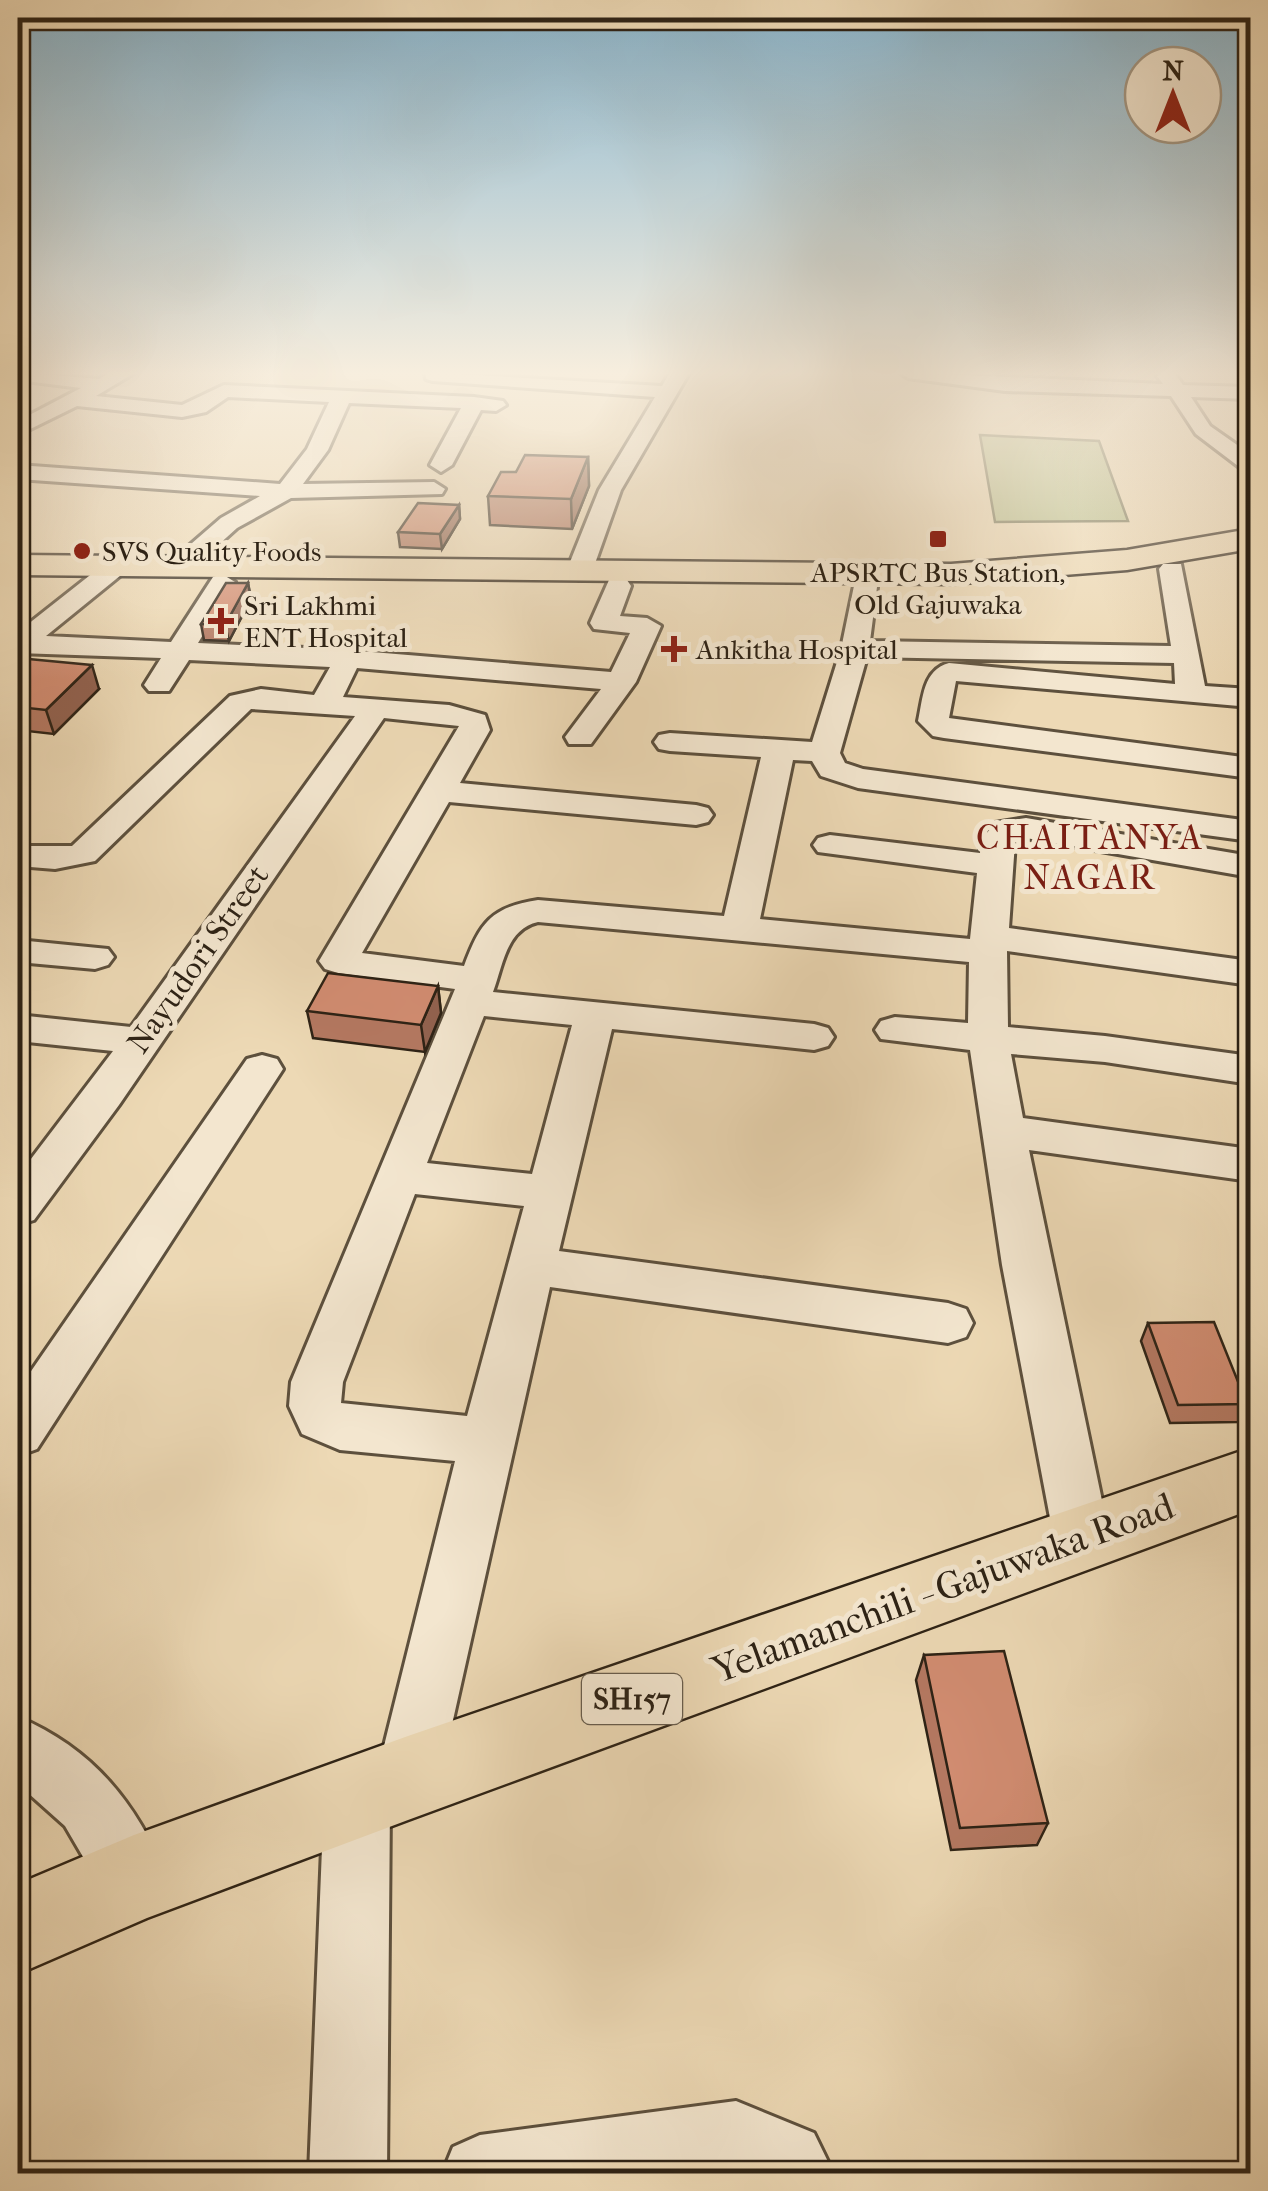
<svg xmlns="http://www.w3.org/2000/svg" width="1268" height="2191" font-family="'IM FELL French Canon',serif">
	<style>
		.green { fill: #b9bf8c; stroke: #737050; stroke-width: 2.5 }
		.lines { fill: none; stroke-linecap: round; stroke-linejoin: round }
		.minor-casing { stroke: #5d503d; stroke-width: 6 }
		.major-casing { stroke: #2d2215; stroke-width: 5 }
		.minor { fill: #f3e6cf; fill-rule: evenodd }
		.major { fill: #edd9b5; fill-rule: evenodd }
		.wall { fill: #b47861; stroke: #2d2215; stroke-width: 2.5 }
		.shaded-wall { fill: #92624f; stroke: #2d2215; stroke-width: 2.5 }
		.building { fill: #d18c71; stroke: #2d2215; stroke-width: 2.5 }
		.poi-dot { fill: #8f2418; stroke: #f3e6cf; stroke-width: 4 }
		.labels { text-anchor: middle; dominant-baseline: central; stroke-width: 10; stroke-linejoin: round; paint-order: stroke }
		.far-poi-label { font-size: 28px; fill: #2d2215; stroke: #f3e6cf; text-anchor: start }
		.shield { fill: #f3e6cf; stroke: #685d4d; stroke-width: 2.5 }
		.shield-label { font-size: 30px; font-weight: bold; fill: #2d2215 }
		.street-label { font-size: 32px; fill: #2d2215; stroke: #f3e6cf }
		.neighbourhood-label { font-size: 35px; letter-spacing: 2.5px; fill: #7a1f14; stroke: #f3e6cf }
		.near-street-label { font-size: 38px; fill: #2d2215; stroke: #f3e6cf }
	</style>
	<rect width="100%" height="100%" fill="#edd9b5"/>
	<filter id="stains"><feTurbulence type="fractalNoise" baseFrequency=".002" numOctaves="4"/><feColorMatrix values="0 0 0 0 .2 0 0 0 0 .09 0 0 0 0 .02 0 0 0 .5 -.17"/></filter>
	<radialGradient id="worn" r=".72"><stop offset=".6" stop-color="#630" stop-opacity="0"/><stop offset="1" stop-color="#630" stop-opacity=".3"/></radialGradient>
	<path class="green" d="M980,435L1099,441L1128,521L995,522Z"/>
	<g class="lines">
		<g class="minor-casing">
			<path id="minor" d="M18,372L99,379L111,372H136L96,396L182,405L224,385L474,397L503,401L506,405L496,411L481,410L452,465L441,472L430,465L461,408L349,403L328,450L303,484L434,482L445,489L442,494L291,498L237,528L187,573L178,576L165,568L169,563L221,518L260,496L18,479V465L280,484L307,449L329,402L228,397L206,412L182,417L77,406L18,435V421L81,388L18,380Z
				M425,372L662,386L670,372L689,373L621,490L592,572L579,580L566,572L599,490L655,397L433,381L426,379Z
				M899,372L1163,384L1157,376L1160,372H1174L1183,385L1250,387V399L1191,397L1210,426L1250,454V471L1242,469L1196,434L1171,396L1005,391L908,378Z
				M117,558L130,566L126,571L46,636L171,642L213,577L222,574L235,582L198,643L348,650L611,672L630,633L594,629L590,623L609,580H627L631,586L620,616L647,618L661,626L636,682L591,744H569L565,737L601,689L357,668L343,697L449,705L485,715L490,730L460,783L696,805L708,808L713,815L708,822L696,825L449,802L362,953L464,966C480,923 491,907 538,900L724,916L761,757L670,751L659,749L654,742L659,735L670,733L812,742L841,649L855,581L864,579L877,587L870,641L1171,646L1159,569L1163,564H1181L1205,686L1250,689V707L956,681L949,718L1250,758V778L944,738L933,736L918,721C923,698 923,670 949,663L1175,684L1174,663L867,657L840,753L845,763L863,769L1250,821V841L858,788L821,776L812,761L793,760L760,919L970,939L977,873L818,852L813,845L818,838L830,835L980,853L981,840L995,823L1026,818L1250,856V877L1026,838L1015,842L1009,928L1250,961V985L1007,951L1008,1027L1105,1036L1250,1056V1084L1105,1062L1011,1054L1023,1118L1250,1149V1181L1029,1150L1110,1539L1102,1557L1082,1565L1062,1557L1054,1539L1002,1265L970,1050L881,1039L875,1030L881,1021L895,1017L968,1023L969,962L538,922C506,929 503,966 493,992L814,1024L828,1028L834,1037L828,1046L814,1050L612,1029L559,1251L948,1303L966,1309L973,1323L966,1337L948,1343L550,1287L440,1778L431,1801L408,1810L390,1803L387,2174H309L324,1798L334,1775L357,1765L377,1774L455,1461L340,1450L302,1434L289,1406L291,1382L455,989L338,973L325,969L319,961L459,726L384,718L119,1105L34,1220L18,1225V1176L113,1051L18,1041V1015L131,1027L355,716L251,709L95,861L55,869L18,866V846H72L230,696L261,689L314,695L330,667L189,660L169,691H149L144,685L161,658L18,653V632L108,561ZM484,1016L572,1025L532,1174L427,1163ZM415,1194L524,1206L467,1416L341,1403L343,1382Z
				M18,940L108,949L114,957L108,965L95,969L18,962Z
				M262,1055L277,1059L283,1069L37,1449L18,1456V1390L247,1059Z
				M18,1717C94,1749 137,1804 168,1879L158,1903L134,1913L110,1903L65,1826L18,1784Z
				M736,2101L814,2133L834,2174H442L453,2147L480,2135Z"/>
		</g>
		<g class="major-casing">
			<path id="major" d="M1250,529V549L1127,570L951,584L18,575V555L951,564L1127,550Z
				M1250,1448V1510L408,1820L147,1918L18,1974V1884L134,1835L408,1736Z"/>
		</g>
		<use href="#minor" class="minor"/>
		<use href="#major" class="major"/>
	</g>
	<path class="wall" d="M588,457L589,486L572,529L490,525L488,496L516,472Z
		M459,505L460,519L442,549L400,547L398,532Z
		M248,583L251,599L229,641L204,640L201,624Z
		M1250,585V652L1240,620Z
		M18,658L99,689L54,734L18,730Z
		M438,986L441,1013L425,1052L313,1038L307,1011Z
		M1148,1323L1247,1404L1238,1422L1170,1423L1141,1341Z
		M924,1655L1048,1823L1037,1845L951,1850L916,1680Z"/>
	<path class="shaded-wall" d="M588,457L589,486L572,529L571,499Z
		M459,505L460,519L442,549L440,534Z
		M248,583L251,599L229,641L225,625Z
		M92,665L99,689L54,734L46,710Z
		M438,986L441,1013L425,1052L421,1025Z"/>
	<path class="building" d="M525,455L588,457L571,499L488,496L501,472H516Z
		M418,503L459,505L440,534L398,532Z
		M226,583H248L225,625L201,624Z
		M18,658L92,665L46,710L18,707Z
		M328,973L438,986L421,1025L307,1011Z
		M1214,1322L1247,1404L1178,1405L1148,1323Z
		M1004,1651L1048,1823L960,1828L924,1655Z"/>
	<linearGradient id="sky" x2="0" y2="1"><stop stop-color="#89b6cf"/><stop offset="0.55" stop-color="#f7eede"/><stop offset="1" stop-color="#f7eede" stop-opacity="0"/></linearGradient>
	<rect width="1268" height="679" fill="url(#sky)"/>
	<g class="poi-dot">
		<rect x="928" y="529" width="20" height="20" rx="5"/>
		<circle cx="82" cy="551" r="10"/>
		<path d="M216 606h10v10h10v10h-10v10h-10v-10h-10v-10h10z"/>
		<path d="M669 634h10v10h10v10h-10v10h-10v-10h-10v-10h10z"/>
	</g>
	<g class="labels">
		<g class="far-poi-label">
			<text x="102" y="551">SVS Quality Foods</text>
			<text x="938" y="572" text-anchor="middle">APSRTC Bus Station,<tspan x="938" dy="32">Old Gajuwaka</tspan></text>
			<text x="244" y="605">Sri Lakhmi<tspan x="244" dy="32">ENT Hospital</tspan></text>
			<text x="696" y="649">Ankitha Hospital</text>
		</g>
		<rect class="shield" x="582" y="1674" width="100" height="50" rx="8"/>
		<g class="shield-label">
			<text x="632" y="1699">SH157</text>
		</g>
		<g class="street-label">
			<text transform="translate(198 959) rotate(-55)">Nayudori Street</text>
		</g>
		<g class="neighbourhood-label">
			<text x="1090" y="837">CHAITANYA<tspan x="1090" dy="40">NAGAR</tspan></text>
		</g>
		<g class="near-street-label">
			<text transform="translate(943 1588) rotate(-20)">Yelamanchili - Gajuwaka Road</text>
		</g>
	</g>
	<rect width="1268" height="2191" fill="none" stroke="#edd9b5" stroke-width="60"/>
	<rect x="20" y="20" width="1228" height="2151" fill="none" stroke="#2d2215" stroke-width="5"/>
	<rect x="30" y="30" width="1208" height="2131" fill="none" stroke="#2d2215" stroke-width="2.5"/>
	<g transform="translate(1173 95)"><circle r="48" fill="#f3e6cf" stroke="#a49885" stroke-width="2.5"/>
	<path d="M0-8L18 38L0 25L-18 38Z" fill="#8f2418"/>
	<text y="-15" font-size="28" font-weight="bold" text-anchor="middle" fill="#2d2215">N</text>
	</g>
	<rect width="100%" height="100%" filter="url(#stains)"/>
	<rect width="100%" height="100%" fill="url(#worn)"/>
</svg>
